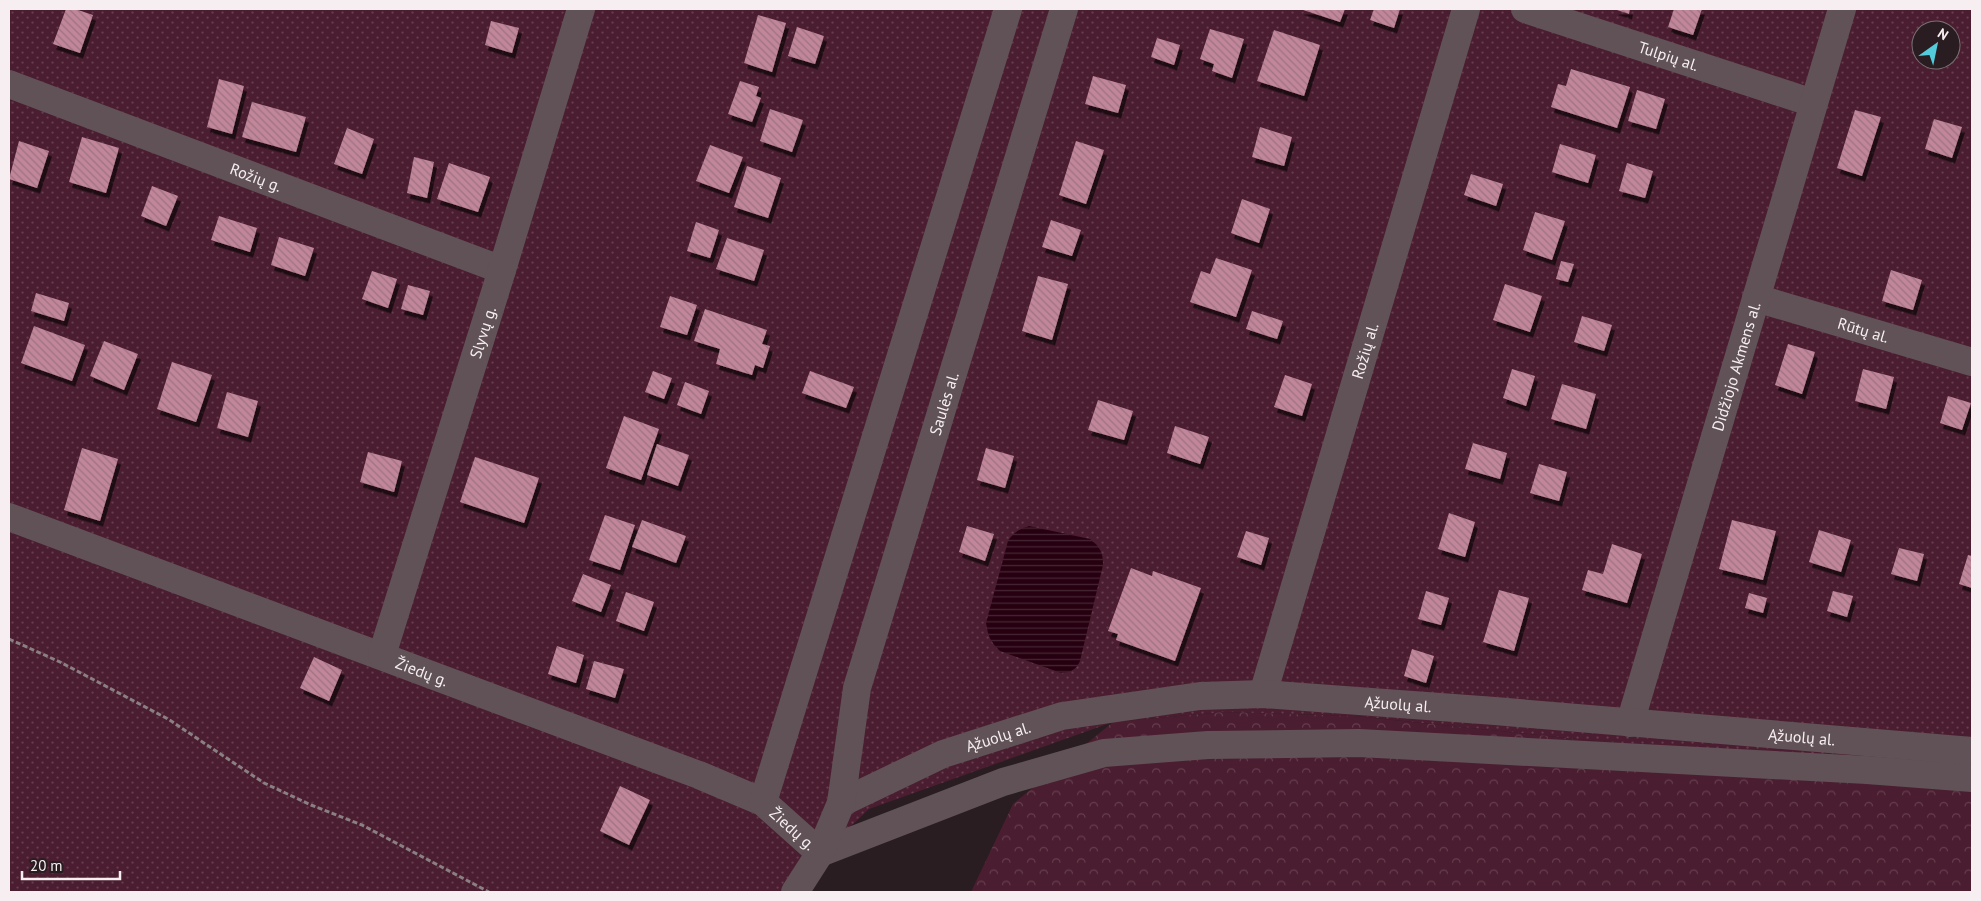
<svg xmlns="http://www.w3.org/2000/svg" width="1981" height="901" font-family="'PT Sans',sans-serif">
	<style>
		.grass { fill: url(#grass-dots); fill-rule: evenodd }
		.forest { fill: url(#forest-crowns) }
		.water { fill: url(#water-rules) }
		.building { fill: url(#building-back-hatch); filter: url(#shadow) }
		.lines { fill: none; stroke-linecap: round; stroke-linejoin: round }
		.path { stroke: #8a8083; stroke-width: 3; stroke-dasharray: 5 2.5; stroke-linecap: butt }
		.minor { stroke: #605256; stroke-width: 28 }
		.labels { text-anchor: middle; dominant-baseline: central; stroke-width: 5; stroke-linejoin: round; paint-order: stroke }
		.street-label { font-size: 16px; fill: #f6eef0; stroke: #291d21 }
	</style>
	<defs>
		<pattern id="grass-dots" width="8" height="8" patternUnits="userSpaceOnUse" patternTransform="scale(1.25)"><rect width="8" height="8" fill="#4b1d30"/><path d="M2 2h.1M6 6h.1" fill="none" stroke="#663e4e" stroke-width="1.8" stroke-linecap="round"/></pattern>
		<pattern id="forest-crowns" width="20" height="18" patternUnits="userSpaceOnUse" patternTransform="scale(1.25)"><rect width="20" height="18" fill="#4b1d30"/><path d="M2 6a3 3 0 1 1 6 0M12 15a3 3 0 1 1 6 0" fill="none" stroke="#663e4e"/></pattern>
		<pattern id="water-rules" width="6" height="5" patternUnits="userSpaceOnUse" patternTransform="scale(1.25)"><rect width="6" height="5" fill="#260010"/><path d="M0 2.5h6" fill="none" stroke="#462633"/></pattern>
		<pattern id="building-back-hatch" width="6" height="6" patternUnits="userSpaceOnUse" patternTransform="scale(1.25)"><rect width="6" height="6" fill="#c1869a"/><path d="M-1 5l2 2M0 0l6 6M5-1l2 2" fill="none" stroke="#9d7381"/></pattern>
		<filter id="shadow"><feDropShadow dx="3" dy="5.5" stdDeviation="0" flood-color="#0009"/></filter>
	</defs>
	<rect width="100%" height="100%" fill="#291d21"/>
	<path class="grass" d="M9,9H1972V780L1355,716L1224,712L1113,722L869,809L782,892H9ZM1921,30H1951V60H1921Z"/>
	<path class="forest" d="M1224,712L1354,716L1972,780V892H971L1013,804L1113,722Z"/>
	<path class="water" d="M1029,526L1090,539C1100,547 1103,552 1103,565L1080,661C1076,670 1071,672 1061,673L1000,651C990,642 988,635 986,623L1008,541C1013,533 1019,529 1029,526Z"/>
	<path class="building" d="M66,9H75L93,15L80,53L53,44Z
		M1300,9H1345L1340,22Z
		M1374,9H1400L1394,28L1370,20Z
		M1614,9H1630L1629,14Z
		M1674,9H1702L1693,35L1668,27Z
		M758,15L786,23L772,72L744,63Z
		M491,21L519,28L512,53L485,45Z
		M797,27L824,36L815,64L788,56Z
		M1210,29L1244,39L1232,78L1212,71L1214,64L1200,59Z
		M1274,30L1320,45L1304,96L1257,81Z
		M1157,38L1180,45L1174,65L1151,57Z
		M1571,69L1630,87L1617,128L1551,107L1558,84L1566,86Z
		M1093,76L1126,85L1118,113L1085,104Z
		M219,79L244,86L232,134L207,127Z
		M740,81L759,87L756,96L761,98L752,122L728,114Z
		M1637,90L1665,99L1656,129L1628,121Z
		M252,102L306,117L296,152L242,137Z
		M770,109L803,120L792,152L760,141Z
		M1855,110L1881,117L1862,176L1837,168Z
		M1934,119L1962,127L1952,158L1925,149Z
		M1260,127L1292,137L1284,166L1252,157Z
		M347,128L374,139L362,174L334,164Z
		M82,137L119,148L106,193L69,182Z
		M19,141L49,151L37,188L9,179Z
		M1076,141L1104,150L1086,204L1059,195Z
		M1560,144L1596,155L1588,183L1552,172Z
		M710,145L743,157L729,193L696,181Z
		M414,157L434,162L427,198L407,193Z
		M449,163L490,177L478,212L437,199Z
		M1627,163L1653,171L1645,198L1619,191Z
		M747,166L781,178L768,218L734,207Z
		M1471,174L1503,184L1496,206L1464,195Z
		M152,186L178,196L166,226L141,216Z
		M1242,199L1270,209L1259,243L1231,233Z
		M1535,212L1565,221L1552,260L1523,250Z
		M219,216L257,228L250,252L211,240Z
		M1051,220L1081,230L1072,256L1042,247Z
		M696,222L719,230L710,258L687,251Z
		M279,237L314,248L305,276L271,265Z
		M727,238L764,250L754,281L716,269Z
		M1216,258L1252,270L1236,317L1190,302L1201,271L1210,274Z
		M1561,261L1574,264L1568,282L1556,279Z
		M1891,270L1922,280L1913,310L1882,301Z
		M372,271L397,279L388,308L362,299Z
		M1038,276L1068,284L1052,340L1022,331Z
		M1505,284L1542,296L1530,332L1493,320Z
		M408,285L430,291L423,315L401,309Z
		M36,293L69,303L64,321L31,311Z
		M670,296L697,305L687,335L660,327Z
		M705,309L767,330L762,344L770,346L763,368L755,365L752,375L716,364L720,349L694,341Z
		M1252,311L1283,321L1277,339L1246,329Z
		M1582,316L1612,325L1604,351L1574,342Z
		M34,326L85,345L72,381L21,363Z
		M104,341L138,354L124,390L90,376Z
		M1788,344L1815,352L1802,394L1775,385Z
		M172,362L212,375L196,422L157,409Z
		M1512,369L1535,376L1526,406L1503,398Z
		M1863,369L1894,377L1886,409L1855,401Z
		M653,371L672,378L664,399L645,392Z
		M810,371L854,387L846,408L802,393Z
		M1285,375L1312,384L1302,416L1274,407Z
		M685,382L709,391L701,414L677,405Z
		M1562,384L1596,394L1586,429L1551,419Z
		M227,392L258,401L248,437L217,428Z
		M1948,396L1971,403L1962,430L1940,423Z
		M1098,400L1133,411L1124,440L1088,430Z
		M624,416L659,429L641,480L606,468Z
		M1175,426L1209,437L1200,464L1167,453Z
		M1473,443L1507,453L1500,479L1465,469Z
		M657,444L689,455L678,486L647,475Z
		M82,448L118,459L100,521L64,510Z
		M986,448L1014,456L1005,488L977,480Z
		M368,452L402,461L394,492L360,482Z
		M475,457L539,478L524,523L460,502Z
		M1539,464L1567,472L1559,501L1530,493Z
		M1449,513L1475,522L1465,557L1438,549Z
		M605,515L635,525L620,570L589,560Z
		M642,520L686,536L676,563L632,547Z
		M1732,520L1776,531L1763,580L1719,569Z
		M967,526L994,534L985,561L959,552Z
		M1819,530L1851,540L1841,572L1809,562Z
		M1246,531L1269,538L1261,565L1237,557Z
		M1612,544L1642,554L1627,603L1582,590L1588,570L1603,574Z
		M1899,548L1924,554L1917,581L1891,574Z
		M1968,555L1972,556V588L1959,584Z
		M1131,568L1152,576L1153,571L1201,588L1175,661L1116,640L1118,634L1108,631Z
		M583,574L611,585L601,612L572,601Z
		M1499,590L1529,598L1514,651L1483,642Z
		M1426,591L1449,598L1441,625L1418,619Z
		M1833,591L1853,596L1847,617L1827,611Z
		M626,592L654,602L644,631L616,621Z
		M1749,593L1767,598L1763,613L1745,608Z
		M557,646L584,655L576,683L548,674Z
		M1412,649L1434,656L1426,683L1404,676Z
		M314,657L342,670L329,701L300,688Z
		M594,661L624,669L615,698L586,689Z
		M620,786L650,800L629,845L600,831Z"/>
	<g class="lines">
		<path class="path" d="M9,639L60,662L168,719L264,783L311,805L362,825L489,892"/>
		<g class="minor">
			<path id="s1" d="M1525,9L1813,103"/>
			<path id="s2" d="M9,84L502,270"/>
			<path id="s3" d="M1756,298L1972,362"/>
			<path id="s4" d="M9,517L699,775L763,802L820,853L1003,782L1104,753L1208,745L1359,743L1867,770L1972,778"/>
			<path id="s5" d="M382,655L502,270L581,9"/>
			<path id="s6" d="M1263,694L1466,9"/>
			<path id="s7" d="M1630,723L1842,9"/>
			<path d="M763,802L1008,9"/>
			<path id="s8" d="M841,803L943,754L1062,716L1200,696L1263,694L1495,711L1972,751"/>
			<path id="s9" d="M795,892L820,853L841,803L857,688L1064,9"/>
		</g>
	</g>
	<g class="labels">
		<g class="street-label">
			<text stroke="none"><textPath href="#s1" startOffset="151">Tulpių al.</textPath></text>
			<text stroke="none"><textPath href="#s2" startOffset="264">Rožių g.</textPath></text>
			<text stroke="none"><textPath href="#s3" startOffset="112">Rūtų al.</textPath></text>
			<text stroke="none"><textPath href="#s5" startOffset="338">Slyvų g.</textPath></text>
			<text stroke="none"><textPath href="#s6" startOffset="358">Rožių al.</textPath></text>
			<text stroke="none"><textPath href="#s7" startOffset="372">Didžiojo Akmens al.</textPath></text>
			<text stroke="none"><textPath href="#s9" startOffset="514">Saulės al.</textPath></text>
			<text stroke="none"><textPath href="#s4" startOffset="441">Žiedų g.</textPath></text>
			<text stroke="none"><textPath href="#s8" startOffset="576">Ąžuolų al.</textPath></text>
			<text stroke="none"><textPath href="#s8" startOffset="171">Ąžuolų al.</textPath></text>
			<text stroke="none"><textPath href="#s8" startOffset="981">Ąžuolų al.</textPath></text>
			<text stroke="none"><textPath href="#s4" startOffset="846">Žiedų g.</textPath></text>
		</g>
	</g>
	<rect width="1981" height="901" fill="none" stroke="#f6eef0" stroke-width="20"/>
	<g transform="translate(1936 45) rotate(33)"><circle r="24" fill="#291d21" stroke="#7b7174"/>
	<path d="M0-4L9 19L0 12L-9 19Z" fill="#53cbda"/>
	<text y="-8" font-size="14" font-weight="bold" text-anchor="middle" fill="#f6eef0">N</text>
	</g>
	<path d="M22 871v8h98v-8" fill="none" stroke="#f6eef0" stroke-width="2.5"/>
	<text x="30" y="871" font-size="15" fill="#f6eef0" stroke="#291d21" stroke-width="4" paint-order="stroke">20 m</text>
</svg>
